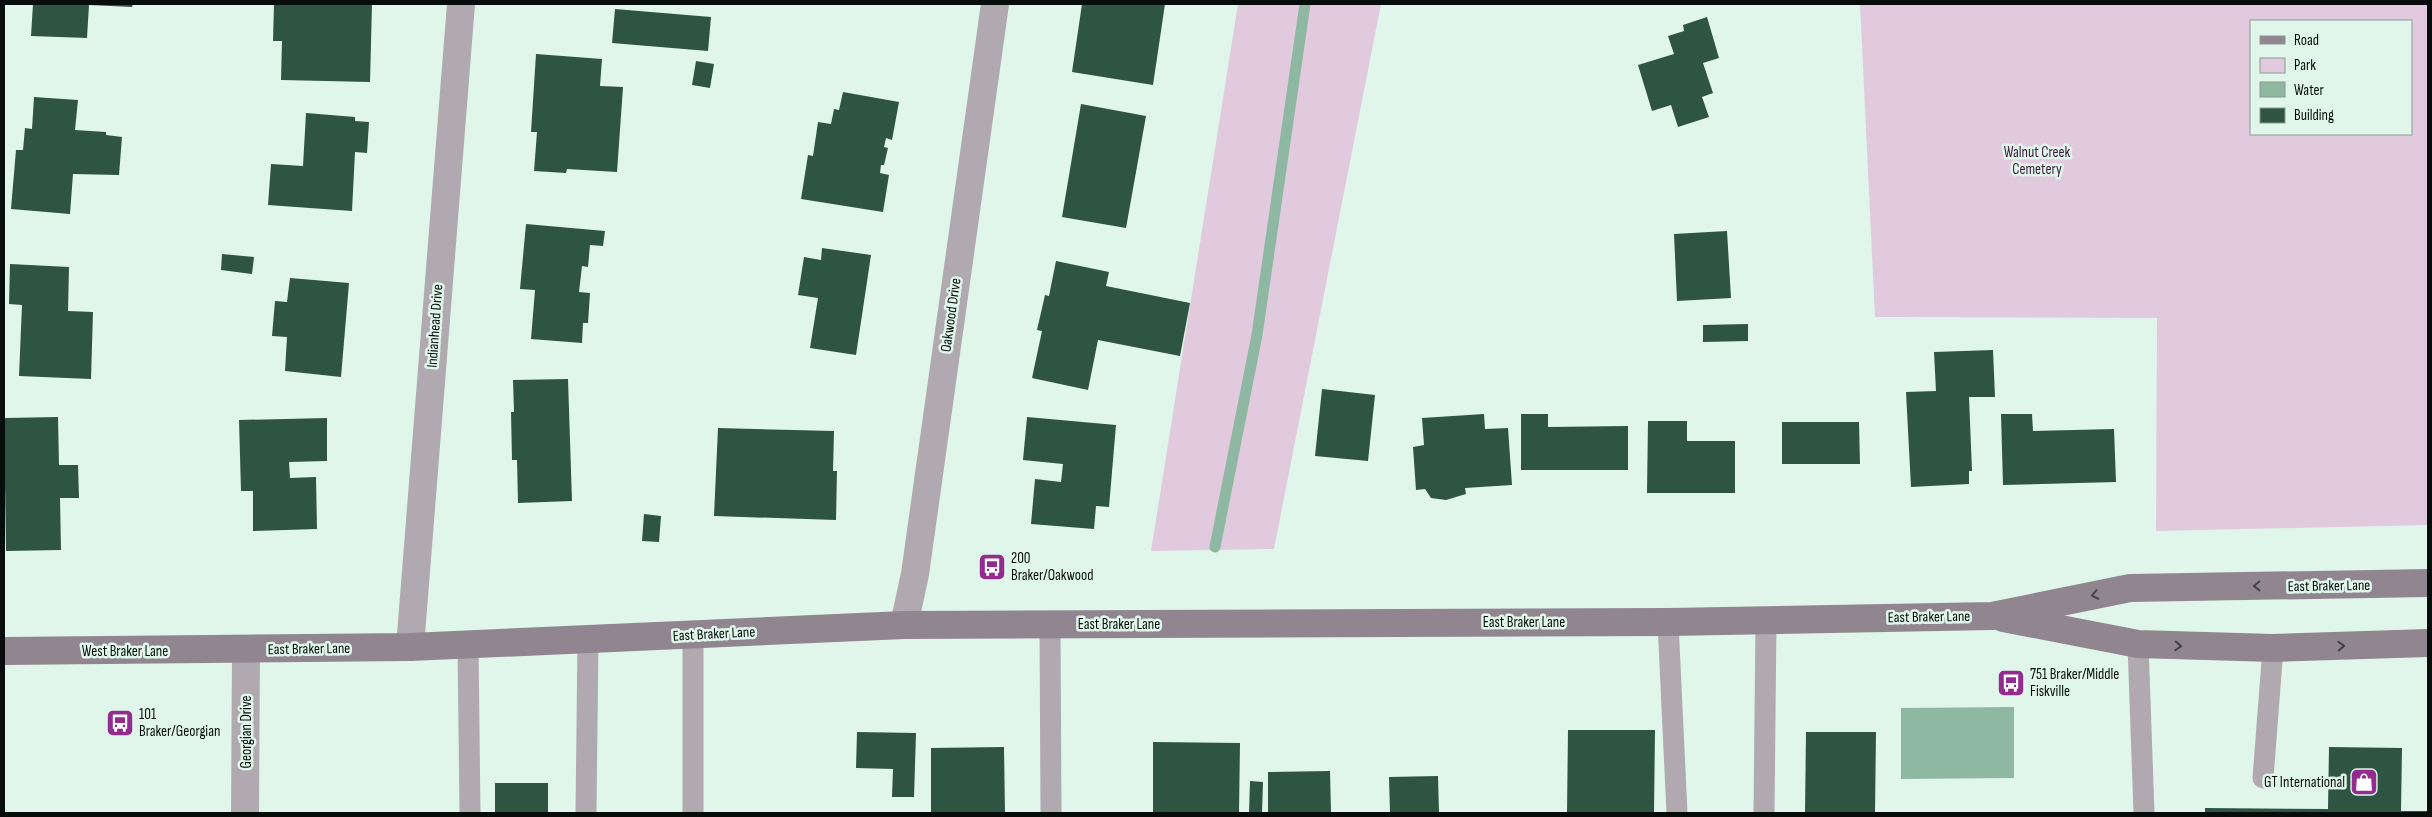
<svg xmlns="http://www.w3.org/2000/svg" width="2432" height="817" font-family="'Sofia Sans Condensed',sans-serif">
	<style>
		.green { fill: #e1cade; fill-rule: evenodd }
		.water { fill: #8fb8a3 }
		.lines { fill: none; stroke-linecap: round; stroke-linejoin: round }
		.stream { stroke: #8fb8a3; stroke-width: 11 }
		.building { fill: #2e5442 }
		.lane { stroke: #b0a9af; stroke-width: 21 }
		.street { stroke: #b0a9af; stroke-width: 28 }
		.secondary { stroke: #918690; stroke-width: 28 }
		.oneway { stroke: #454346 }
		.labels { text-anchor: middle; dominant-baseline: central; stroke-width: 5; stroke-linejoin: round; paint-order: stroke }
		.park-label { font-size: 15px; fill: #3f173d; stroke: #e1f6eb }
		.street-label { font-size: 15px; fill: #070d0a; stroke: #e1f6eb }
		.poi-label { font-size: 15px; fill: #070d0a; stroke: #e1f6eb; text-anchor: start }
	</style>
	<rect width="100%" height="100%" fill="#e1f6eb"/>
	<path class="green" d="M1238,4H1381L1274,549L1151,551Z
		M1860,4H2428V525L2156,531L2157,318L1875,317ZM2251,21H2411V134H2251Z"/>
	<path class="water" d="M2014,707V778L1901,779V708Z"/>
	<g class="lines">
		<path class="stream" d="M1215,547L1257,335L1305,4"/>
	</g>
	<path class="building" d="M33,4H133L132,7L89,5L87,38L31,36Z
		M274,4H372L370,82L281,80L282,41H273Z
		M1082,4H1165L1153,85L1072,72Z
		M615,9L711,17L708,51L612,43Z
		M1707,17L1719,58L1703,63L1713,93L1702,97L1709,117L1678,127L1671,105L1652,111L1638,65L1674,54L1668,36L1684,31L1683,25Z
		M536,54L602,59L600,86L623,87L617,172L567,169L566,173L534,171L537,132H531Z
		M696,61L714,64L710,88L692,85Z
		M843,92L899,102L892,140L886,138L884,147L888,148L884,165H881L880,173L889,175L883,212L801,199L808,155L813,156L818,122L831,124L834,109L839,110Z
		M34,97L78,100L75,130L106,132V135L122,137L119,175L73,174L70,214L11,209L16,150H23L25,128L32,129Z
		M1081,104L1146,116L1126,228L1062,217Z
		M306,113L355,117V121L369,122L367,153L355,152L352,211L268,205L271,164L303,166Z
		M526,224L605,231L603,246L590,245L588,267L582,266L579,292L590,293L588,323H583L582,343L531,339L535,290L520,289Z
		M1727,231L1731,298L1677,301L1674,234Z
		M822,248L871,255L856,355L810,348L818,298L798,295L804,257L821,260Z
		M222,254L254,257L252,274L221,270Z
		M1056,261L1109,272L1106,286L1190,303L1180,356L1098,340L1088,390L1032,378L1042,331L1037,330L1045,295L1049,296Z
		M10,264L69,267L68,311L93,312L91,379L19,376L22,305L9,304Z
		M290,278L349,283L341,377L285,371L287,337L272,336L275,301L287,302Z
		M1748,324V341L1703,342V325Z
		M1993,350L1995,397H1969L1972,471H1969V484L1911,487L1906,392L1936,391L1934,352Z
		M568,379L572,501L518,503L517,460H512L511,412H514L513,380Z
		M1322,389L1375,395L1368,461L1315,456Z
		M1484,414L1485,429L1508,428L1512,485L1465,488L1466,494L1446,500L1431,498L1425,489L1416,490L1413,447L1424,445L1422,418Z
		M1521,414H1548V427L1628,426V470H1521Z
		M2001,414H2032L2033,431L2114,429L2116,482L2003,485Z
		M58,417L59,465H78L79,498H60L61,550L6,551L4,418Z
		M1027,417L1116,425L1109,507L1096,506L1094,529L1031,524L1035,479L1061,482L1063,464L1023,460Z
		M327,418V461L289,462L290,478L316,477L317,529L253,531V491H241L239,420Z
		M1648,421H1687V441H1735V493H1647Z
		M1782,422H1859L1860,464H1782Z
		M718,428L834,431L833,471H837L836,520L714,516Z
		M644,514L661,516L659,542L642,541Z
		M1568,730H1655L1654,813H1567Z
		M857,732L916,733L914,797H892L893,769L856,768Z
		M1806,732H1876L1875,813H1805Z
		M1153,742L1240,743L1239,813H1153Z
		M1004,747L1005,813H931V748Z
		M2329,747L2402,748L2401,811H2428V813H2205V808L2328,809Z
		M1330,771L1331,813H1268V772Z
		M1438,776L1439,813H1390L1389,777Z
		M1250,781L1263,782L1262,813H1249Z
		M495,783H548V813H495Z"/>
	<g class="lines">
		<path class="lane" d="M1668,622L1677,813
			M1050,624L1051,813
			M693,635V813
			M468,644L470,813
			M2138,644L2144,813
			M2263,778L2273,648
			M586,813L588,639
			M1764,813L1766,620"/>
		<path class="street" d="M904,625L915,574L995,4
			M410,647L461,4
			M245,813L246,650"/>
		<path class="secondary" d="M2003,618L2138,644L2273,648L2428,643
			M4,651L410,647L904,625L1668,622L1992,616L2130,588L2428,583"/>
	</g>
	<defs><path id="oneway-chevron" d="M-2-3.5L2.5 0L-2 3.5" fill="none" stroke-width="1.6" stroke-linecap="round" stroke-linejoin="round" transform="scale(1.25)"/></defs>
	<g class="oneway">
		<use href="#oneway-chevron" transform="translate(2257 586) rotate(179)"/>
		<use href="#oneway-chevron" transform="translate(2095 595) rotate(168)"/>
		<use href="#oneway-chevron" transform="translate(2178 646) rotate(2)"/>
		<use href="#oneway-chevron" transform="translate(2341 646) rotate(-2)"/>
	</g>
	<defs>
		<g id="bus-square" transform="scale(1.4375)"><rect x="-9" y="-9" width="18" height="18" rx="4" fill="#942c90" stroke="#e1f6eb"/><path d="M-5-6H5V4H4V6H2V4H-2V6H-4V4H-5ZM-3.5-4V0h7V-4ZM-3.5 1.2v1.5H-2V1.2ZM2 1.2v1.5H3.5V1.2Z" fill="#fff"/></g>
		<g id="shop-square" transform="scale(1.4375)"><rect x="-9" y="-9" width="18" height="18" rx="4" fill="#942c90" stroke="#e1f6eb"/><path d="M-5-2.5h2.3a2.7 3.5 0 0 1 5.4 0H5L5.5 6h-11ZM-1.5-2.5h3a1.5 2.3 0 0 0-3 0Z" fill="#fff"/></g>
	</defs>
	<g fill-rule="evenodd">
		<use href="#bus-square" x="992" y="567"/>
		<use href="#bus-square" x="2011" y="683"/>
		<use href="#bus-square" x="120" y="723"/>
		<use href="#shop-square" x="2364" y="782"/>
	</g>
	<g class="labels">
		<g class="park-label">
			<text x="2037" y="152">Walnut Creek<tspan x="2037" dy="17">Cemetery</tspan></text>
		</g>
		<g class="street-label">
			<text transform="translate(951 315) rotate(-82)">Oakwood Drive</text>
			<text transform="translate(435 326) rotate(-86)">Indianhead Drive</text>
			<text transform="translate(2329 586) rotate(-1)">East Braker Lane</text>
			<text transform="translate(1929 617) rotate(-1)">East Braker Lane</text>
			<text x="1524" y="622">East Braker Lane</text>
			<text x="1119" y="624">East Braker Lane</text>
			<text transform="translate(714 634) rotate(-3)">East Braker Lane</text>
			<text transform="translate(309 649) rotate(-1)">East Braker Lane</text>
			<text x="125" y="651">West Braker Lane</text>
			<text transform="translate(246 732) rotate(-90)">Georgian Drive</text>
		</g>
		<g class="poi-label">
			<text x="1011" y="558">200<tspan x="1011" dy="17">Braker/Oakwood</tspan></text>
			<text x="2030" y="674">751 Braker/Middle<tspan x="2030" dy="17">Fiskville</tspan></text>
			<text x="139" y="714">101<tspan x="139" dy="17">Braker/Georgian</tspan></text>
			<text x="2345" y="782" text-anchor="end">GT International</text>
		</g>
	</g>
	<rect width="2432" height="817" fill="none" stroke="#070d0a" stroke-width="10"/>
	<rect x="2250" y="20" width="162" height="115" fill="#e1f6eb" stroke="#8a9991"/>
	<rect x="2260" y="36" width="25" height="8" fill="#918690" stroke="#8a9991"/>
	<text x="2294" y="45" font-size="15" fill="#070d0a">Road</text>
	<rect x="2260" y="58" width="25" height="15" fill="#e1cade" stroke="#8a9991"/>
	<text x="2294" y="70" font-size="15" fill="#070d0a">Park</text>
	<rect x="2260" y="82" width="25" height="15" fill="#8fb8a3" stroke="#8a9991"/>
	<text x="2294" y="95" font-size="15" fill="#070d0a">Water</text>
	<rect x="2260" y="108" width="25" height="15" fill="#2e5442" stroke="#8a9991"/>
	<text x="2294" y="120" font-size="15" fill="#070d0a">Building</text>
</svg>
